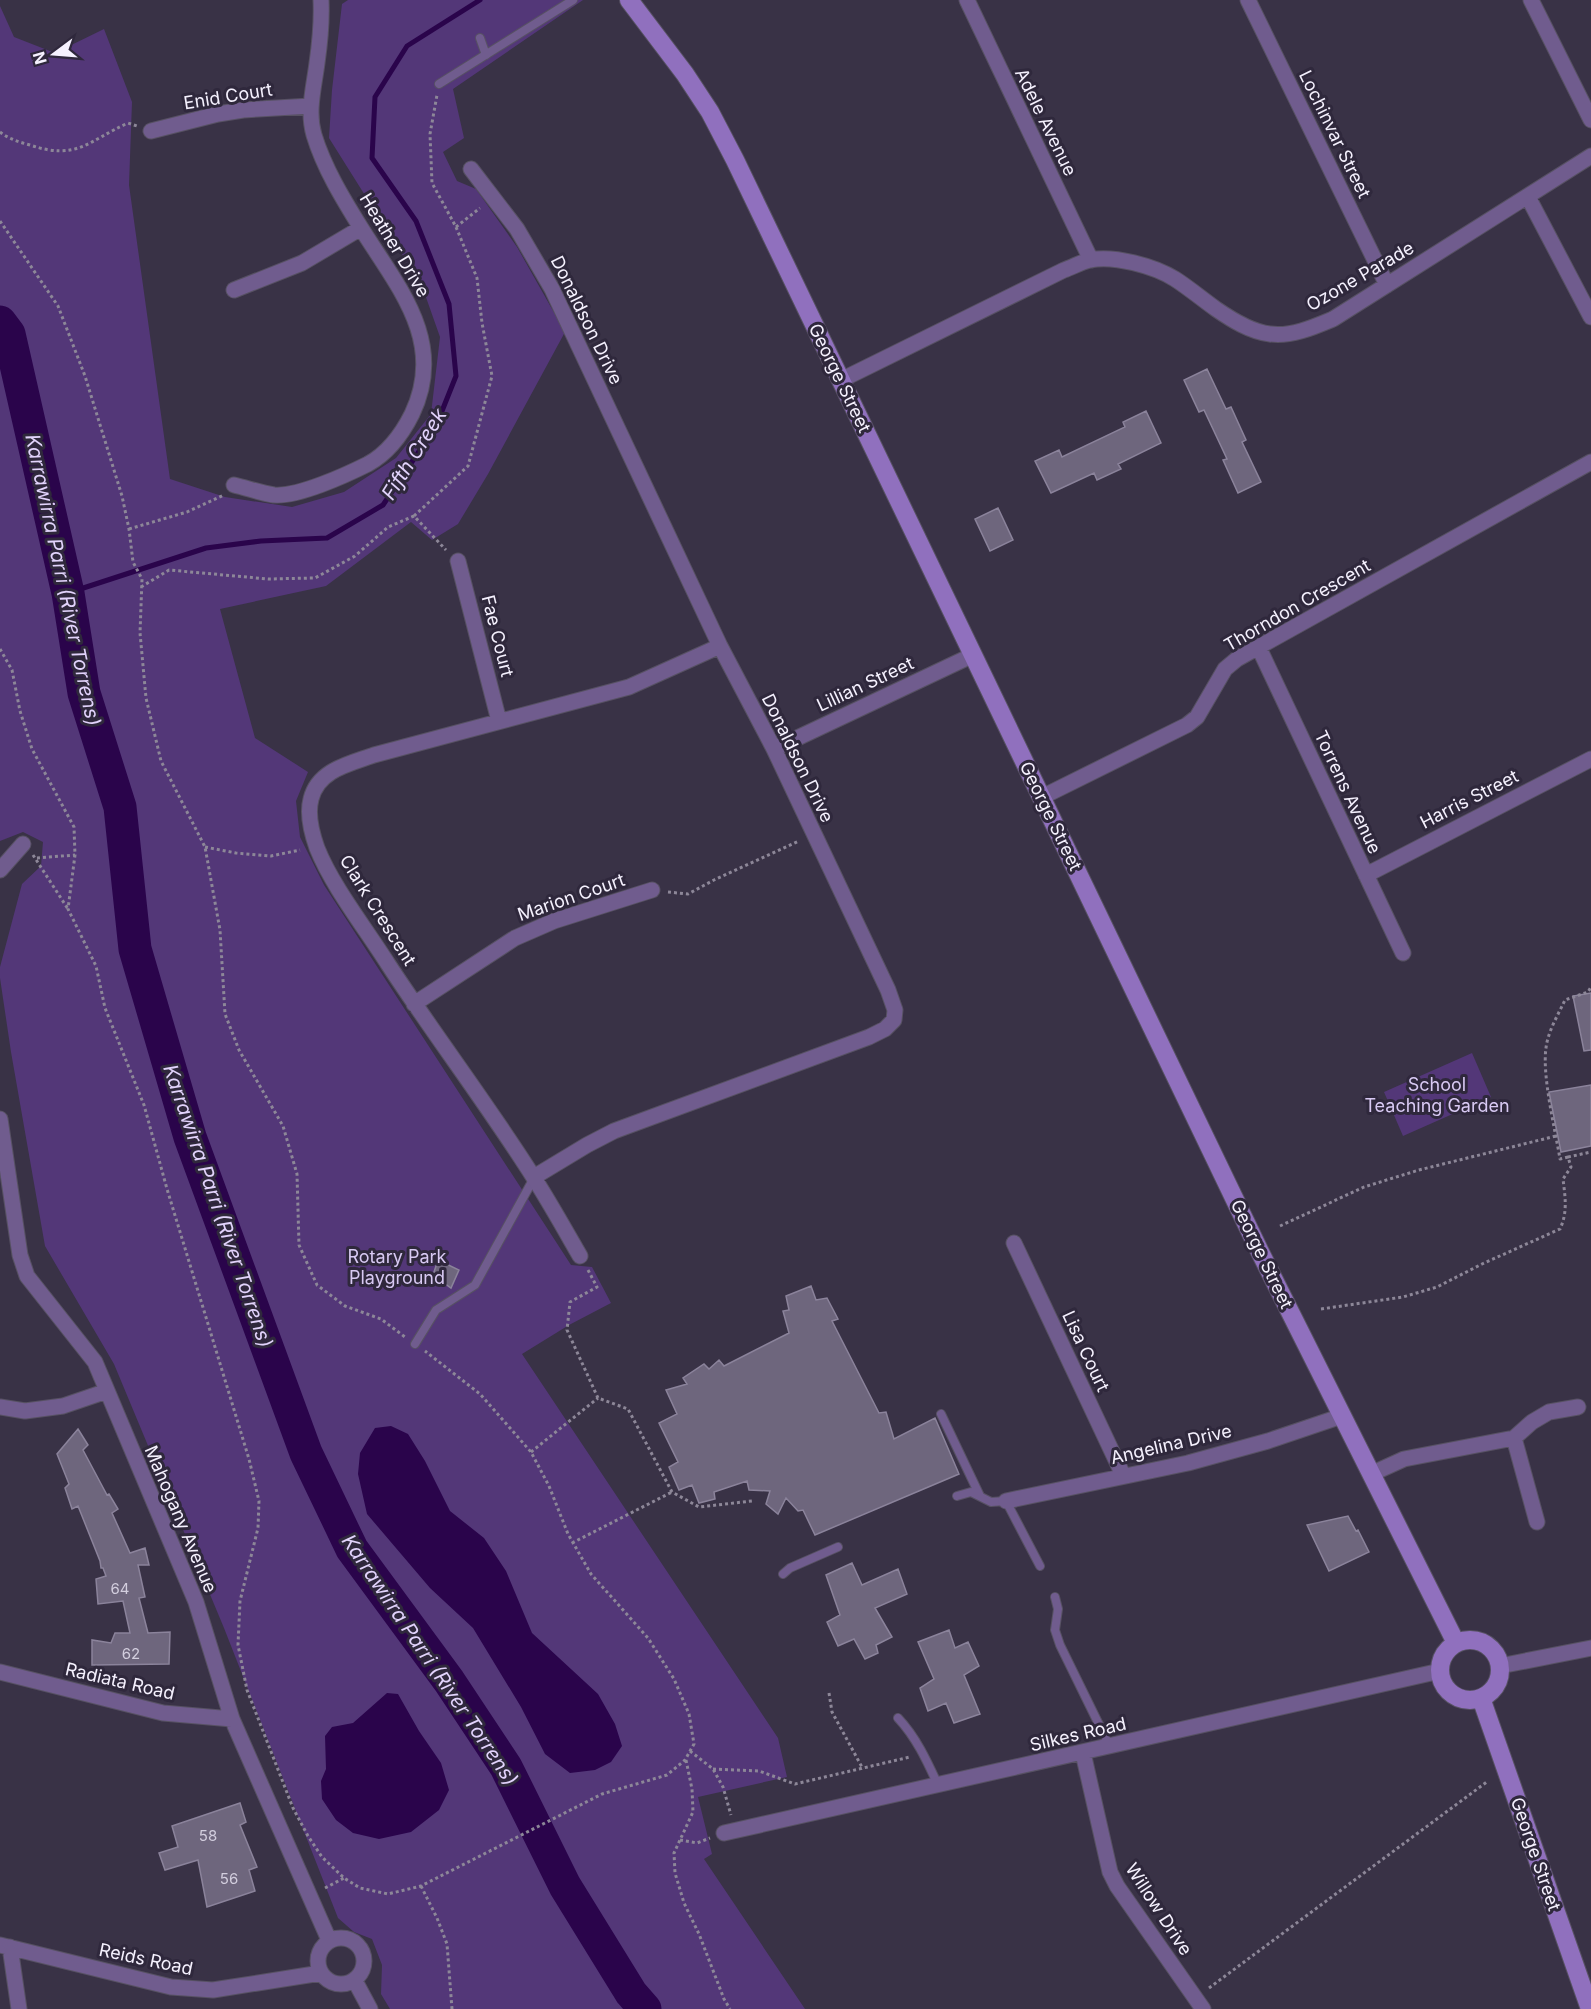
<svg xmlns="http://www.w3.org/2000/svg" width="1591" height="2009" font-family="Inter,sans-serif">
	<style>
		.green { fill: #533778 }
		.water { fill: #2a044b }
		.lines { fill: none; stroke-linecap: round; stroke-linejoin: round }
		.stream { stroke: #2a044b; stroke-width: 5 }
		.river { stroke: #2a044b; stroke-width: 33 }
		.building { fill: #6e667d; stroke: #8b839b; stroke-width: 1.5 }
		.lane-casing { stroke: #575163; stroke-width: 10 }
		.street-casing { stroke: #575163; stroke-width: 17 }
		.secondary-casing { stroke: #575163; stroke-width: 20 }
		.path { stroke: #8d8798; stroke-width: 3; stroke-dasharray: 3 3; stroke-linecap: butt }
		.lane { stroke: #705c8e; stroke-width: 8 }
		.street { stroke: #705c8e; stroke-width: 15 }
		.secondary { stroke: #9070be; stroke-width: 18 }
		.labels { text-anchor: middle; dominant-baseline: central; stroke-width: 6; stroke-linejoin: round; paint-order: stroke }
		.number-label { font-size: 15px; fill: #d3cede }
		.street-label { font-size: 18px; fill: #f5f1fe; stroke: #2f283c }
		.park-label { font-size: 18px; fill: #d8c9f3; stroke: #2f283c }
		.water-label { font-size: 20px; font-style: italic; fill: #e2d3fc; stroke: #2f283c }
	</style>
	<rect width="100%" height="100%" fill="#393246"/>
	<path class="green" d="M348,0H583L453,89L464,138L443,152L457,181L476,189L517,247L565,332L488,474L458,524L432,540L411,522L326,586L220,609L255,738L308,772L296,801L300,837L324,885L571,1265L592,1267L611,1303L569,1325L522,1354L778,1738L787,1777L698,1797L712,1854L704,1859L805,2009H390L381,1994L382,1965L372,1939L354,1932L338,1918L224,1628L114,1364L45,1246L11,1052L0,978V967L22,884L41,866L43,842L23,832L0,841V6L14,37L55,53L104,29L132,102L129,185L170,479L225,497L292,507L344,492L396,458L431,414L440,337L422,286L329,138L332,90L342,4Z
		M1472,1053L1491,1097L1403,1136L1384,1092Z"/>
	<path class="water" d="M391,1426L408,1434L425,1461L450,1511L484,1538L506,1571L532,1633L598,1694L615,1724L622,1746L611,1762L595,1770L570,1773L545,1754L521,1707L473,1628L430,1588L367,1514L358,1474L360,1453L375,1428Z
		M387,1693L398,1694L419,1731L441,1763L449,1790L439,1810L411,1832L379,1839L353,1833L336,1820L322,1799L321,1781L326,1769L325,1736L332,1727L353,1723Z"/>
	<g class="lines">
		<path class="stream" d="M68,593L206,548L261,541L327,538L383,505L436,426L456,376L449,304L416,221L372,158L375,97L407,46L480,0"/>
		<path class="river" d="M0,322L9,334L68,593L84,693L120,807L135,949L190,1137L306,1453L352,1549L449,1681L506,1767L565,1886L631,1993L645,2009"/>
	</g>
	<path class="building" d="M1207,369L1226,409L1231,407L1246,440L1242,442L1261,482L1238,493L1223,460L1227,459L1204,410L1199,412L1184,380Z
		M1146,411L1161,443L1118,464L1121,469L1097,480L1094,473L1051,493L1035,461L1059,450L1062,457L1125,427L1123,422Z
		M998,508L1013,540L990,551L975,519Z
		M1591,993V1050L1584,1051L1573,996Z
		M1591,1085V1146L1561,1152L1549,1092Z
		M438,1260L459,1270L451,1288L433,1275Z
		M811,1286L816,1300L827,1298L838,1319L832,1321L879,1413L886,1412L894,1439L935,1418L959,1474L815,1535L803,1510L798,1511L786,1498L778,1514L766,1504L770,1491L749,1490L747,1481L714,1492L715,1499L699,1503L692,1485L679,1490L669,1467L678,1462L659,1423L677,1414L666,1390L687,1384L683,1378L704,1364L709,1369L719,1360L724,1366L789,1333L783,1311L789,1310L786,1296Z
		M78,1429L88,1445L83,1450L107,1495L109,1494L118,1509L112,1513L130,1553L145,1548L149,1565H138L145,1597L139,1598L148,1633L170,1632L169,1664L92,1665V1640L111,1643L115,1633H130L123,1601L98,1604L96,1579L106,1576L103,1568H101L100,1561L78,1506L72,1509L65,1488L69,1484L57,1454Z
		M1348,1516L1356,1531L1358,1530L1369,1552L1329,1571L1307,1525Z
		M852,1563L862,1585L898,1569L907,1594L875,1608L892,1637L876,1645L878,1653L865,1659L854,1639L838,1646L827,1622L840,1615L826,1575Z
		M949,1630L955,1648L968,1642L979,1666L964,1675L980,1714L954,1723L946,1703L928,1711L920,1688L934,1679L918,1642Z
		M240,1803L246,1822L240,1825L257,1867L249,1870L255,1891L207,1907L198,1860L165,1870L159,1853L178,1847L172,1826Z"/>
	<g class="lines">
		<g class="lane-casing">
			<path id="lane" d="M480,38L486,55
				M439,84L573,0
				M415,1344L436,1310L475,1285L534,1178
				M941,1414L980,1496
				M957,1496L971,1492L991,1502L1006,1501L1040,1566
				M783,1574L790,1568L838,1547
				M1055,1597L1058,1609L1055,1630L1060,1645L1110,1747
				M898,1718C916,1737 927,1761 938,1785"/>
		</g>
		<g class="street-casing">
			<path id="street" d="M967,0L1091,260
				M1248,0L1387,285
				M1531,0L1591,120
				M151,131L218,114L243,110L311,106
				M471,169L517,229L552,289L720,646L774,749L888,990L895,1010L894,1020L885,1029L869,1037L614,1131L587,1145L534,1177
				M1528,197L1591,317
				M234,290L302,263L361,228
				M841,380L1064,270C1073,267 1081,262 1090,260C1114,255 1154,266 1175,279C1189,288 1202,299 1216,309C1232,320 1251,332 1270,334C1291,337 1314,327 1333,319L1591,156
				M234,485C247,488 261,493 274,495C298,497 346,475 368,464C388,453 402,434 412,414C447,341 397,286 361,228C343,199 324,168 314,135C307,111 314,87 317,63C320,42 322,21 321,0
				M458,561L499,721
				M1259,648L1403,953
				M774,749L973,655
				M1042,797L1187,725L1197,717L1225,669L1237,659L1591,462
				M0,870L23,844
				M1366,875L1591,759
				M414,1004L515,938L554,921L652,890
				M0,1119L20,1255L27,1276L95,1362L196,1602L232,1719L329,1940
				M1014,1243L1123,1475
				M580,1256C565,1230 550,1203 534,1178C488,1105 435,1036 388,964C366,929 332,886 317,848C312,834 307,814 311,799C318,770 349,764 374,755L629,687L720,646
				M0,1407L25,1411L63,1406L107,1391
				M1514,1438L1537,1522
				M1371,1474L1404,1459L1514,1438L1532,1422L1549,1412L1578,1407
				M1006,1501L1188,1463L1268,1441L1342,1416
				M1500,1666L1591,1648
				M0,1672L163,1713L232,1719
				M1083,1753L1110,1872L1117,1886L1203,2009
				M724,1833L1440,1671
				M318 1961a23 23 0 1 1 46 0a23 23 0 1 1-46 0Z
				M0,1945L171,1987L213,1990L321,1973
				M10,1947L19,2009
				M355,1981L370,2009"/>
		</g>
		<g class="secondary-casing">
			<path id="secondary" d="M629,0L685,74L710,112L735,160L1260,1252L1456,1643
				M1440 1670a30 30 0 1 1 60 0a30 30 0 1 1-60 0Z
				M1481,1698L1590,2009"/>
		</g>
		<path class="path" d="M0,132C9,139 19,142 30,145C77,161 88,141 128,123L137,126
			M0,221L58,306L85,376L122,496L129,529L133,562L142,579L140,633L146,698L161,761L205,847L220,930L225,1014L239,1050L283,1126L297,1174L299,1245L317,1285L345,1306L381,1319L405,1337
			M456,227L480,208
			M414,516L468,466L492,376L482,323L477,278L456,227L432,183L430,134L437,95
			M129,529L187,512L224,495
			M141,587L169,570L268,579L315,578L355,556L388,527L414,516L446,550
			M0,649L12,670L20,711L32,749L74,827L75,855L68,909L96,966L105,1008L144,1105L167,1189L249,1459L259,1501L258,1528L240,1601L238,1645L247,1690L293,1808L308,1836L322,1857L344,1878L360,1888L388,1894L421,1886L602,1794L667,1775L685,1760L694,1744L689,1714L674,1679L648,1638L591,1574L568,1534L549,1486L531,1452L480,1394L425,1351
			M205,847L236,853L271,856L300,850
			M33,855L68,909
			M37,858L75,855
			M668,892L688,894L714,880L799,841
			M1568,1157L1560,1159C1555,1129 1542,1076 1546,1048C1548,1031 1558,1015 1565,1000L1588,992L1591,987
			M1280,1226L1364,1187L1419,1170L1556,1136
			M588,1270L597,1287L570,1302L567,1330L598,1398L628,1409L672,1492L699,1507L752,1501
			M1321,1309L1403,1297L1437,1287L1482,1264L1560,1229C1568,1212 1565,1196 1563,1179L1571,1167L1568,1157L1591,1152
			M531,1452L598,1398
			M572,1543L672,1492
			M829,1693L832,1712L863,1769
			M690,1751L713,1769L723,1787L731,1815
			M686,1760L692,1789L693,1812L674,1853L675,1873L684,1903L699,1934L724,1999L730,2009
			M713,1769L759,1771L795,1784L910,1757
			M680,1840L697,1843L710,1838
			M421,1886L437,1918L447,1944L452,2009
			M325,1888L344,1878
			M1209,1988L1488,1781"/>
		<use href="#lane" class="lane"/>
		<use href="#street" class="street"/>
		<use href="#secondary" class="secondary"/>
	</g>
	<g class="labels">
		<g class="number-label">
			<text x="120" y="1588">64</text>
			<text x="131" y="1653">62</text>
			<text x="208" y="1835">58</text>
			<text x="229" y="1878">56</text>
		</g>
		<g class="street-label">
			<text transform="translate(228 96) rotate(-9)">Enid Court</text>
			<text transform="translate(1046 122) rotate(64)">Adele Avenue</text>
			<text transform="translate(1335 134) rotate(64)">Lochinvar Street</text>
			<text transform="translate(395 245) rotate(59)">Heather Drive</text>
			<text transform="translate(1360 276) rotate(-30)">Ozone Parade</text>
			<text transform="translate(587 320) rotate(64)">Donaldson Drive</text>
			<text transform="translate(840 378) rotate(64)">George Street</text>
			<text transform="translate(1297 605) rotate(-30)">Thorndon Crescent</text>
			<text transform="translate(498 636) rotate(76)">Fae Court</text>
			<text transform="translate(865 684) rotate(-25)">Lillian Street</text>
			<text transform="translate(798 758) rotate(64)">Donaldson Drive</text>
			<text transform="translate(1348 792) rotate(65)">Torrens Avenue</text>
			<text transform="translate(1469 799) rotate(-27)">Harris Street</text>
			<text transform="translate(1051 816) rotate(64)">George Street</text>
			<text transform="translate(571 897) rotate(-19)">Marion Court</text>
			<text transform="translate(378 910) rotate(58)">Clark Crescent</text>
			<text transform="translate(1262 1254) rotate(64)">George Street</text>
			<text transform="translate(1086 1351) rotate(65)">Lisa Court</text>
			<text transform="translate(1171 1444) rotate(-13)">Angelina Drive</text>
			<text transform="translate(181 1519) rotate(67)">Mahogany Avenue</text>
			<text transform="translate(120 1681) rotate(13)">Radiata Road</text>
			<text transform="translate(1078 1734) rotate(-13)">Silkes Road</text>
			<text transform="translate(1536 1854) rotate(71)">George Street</text>
			<text transform="translate(1159 1909) rotate(57)">Willow Drive</text>
			<text transform="translate(146 1959) rotate(12)">Reids Road</text>
		</g>
		<g class="park-label">
			<text x="1437" y="1084">School<tspan x="1437" dy="21">Teaching Garden</tspan></text>
			<text x="397" y="1256">Rotary Park<tspan x="397" dy="21">Playground</tspan></text>
		</g>
		<g class="water-label">
			<text transform="translate(414 454) rotate(-58)">Fifth Creek</text>
			<text transform="translate(63 580) rotate(78)">Karrawirra Parri (River Torrens)</text>
			<text transform="translate(218 1206) rotate(71)">Karrawirra Parri (River Torrens)</text>
			<text transform="translate(430 1660) rotate(56)">Karrawirra Parri (River Torrens)</text>
		</g>
	</g>
	<g transform="translate(54 54) rotate(254)" stroke="#2f283c" stroke-width="4.5" paint-order="stroke">
	<path d="M0-4.5L10 22L0 15L-10 22Z" fill="#f5f1fe"/>
	<text y="-9" font-size="16" font-weight="bold" text-anchor="middle" fill="#f5f1fe">N</text>
	</g>
</svg>
